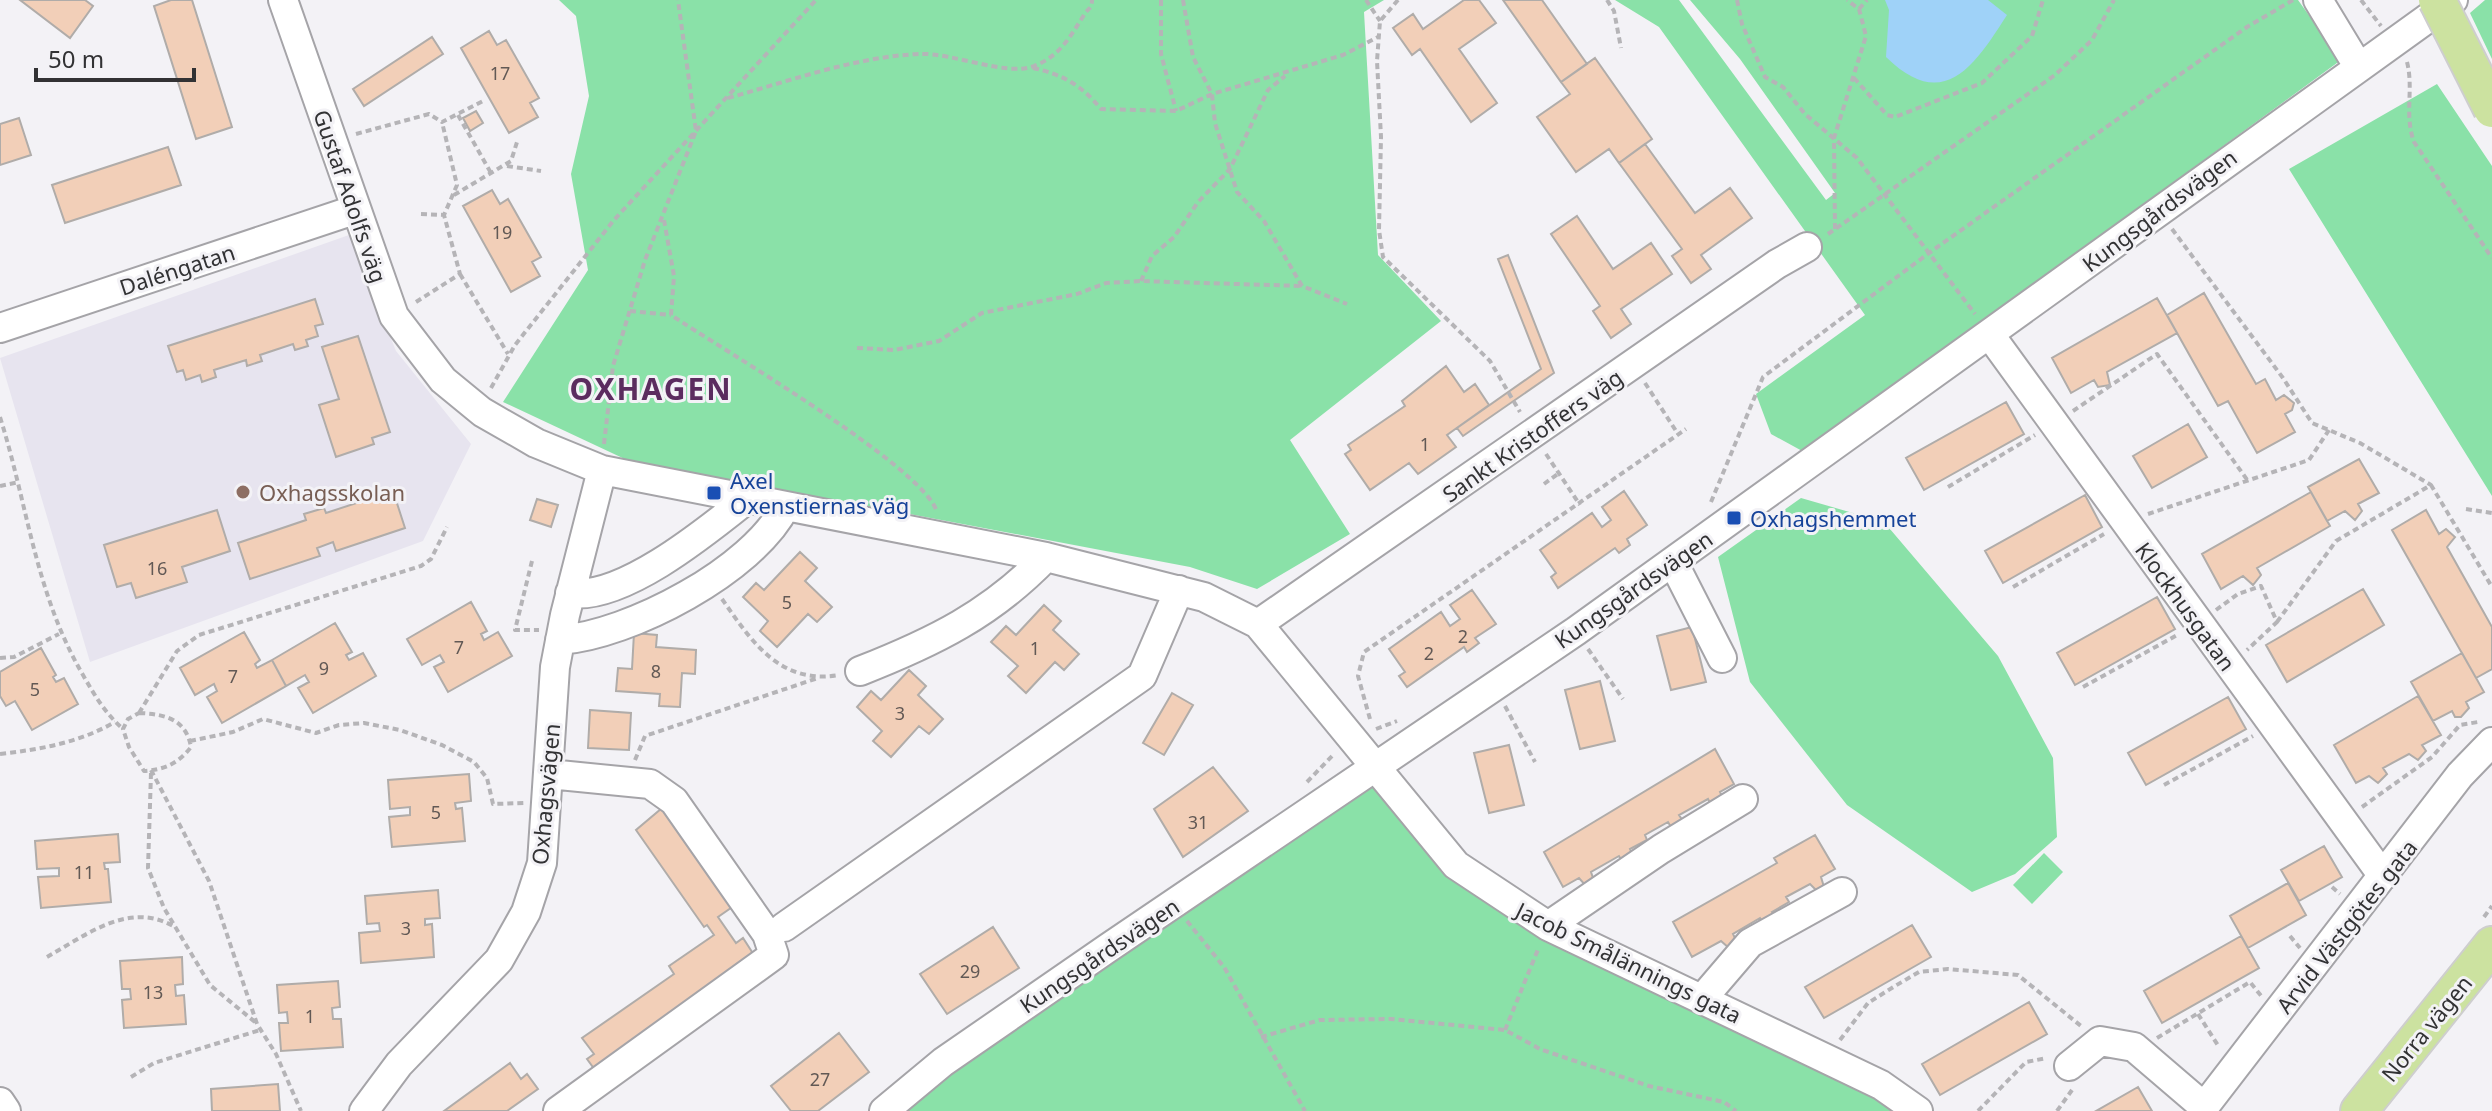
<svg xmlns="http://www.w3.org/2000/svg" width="2492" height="1111" font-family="'Noto Sans',sans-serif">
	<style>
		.built { fill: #e7e4ef }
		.green { fill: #8ae1a8 }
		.water { fill: #9fd2f8 }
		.building { fill: #f2cfb8; stroke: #b0aca9; stroke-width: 2 }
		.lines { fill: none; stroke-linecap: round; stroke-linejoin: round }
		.minor-casing { stroke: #a5a4a8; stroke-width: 32 }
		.major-casing { stroke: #cecece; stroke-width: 40 }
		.path { stroke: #b5b4b7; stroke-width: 4; stroke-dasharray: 6 4; stroke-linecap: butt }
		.minor { stroke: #fff; stroke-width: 28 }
		.major { stroke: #cce2a0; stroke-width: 36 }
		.major-bridge-casing { stroke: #cecece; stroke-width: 40; stroke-linecap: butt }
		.major-bridge { stroke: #cce2a0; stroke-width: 36 }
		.education-dot { fill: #8d6e63; stroke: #f3f2f6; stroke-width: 3 }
		.transit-dot { fill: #1a4fb4; stroke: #f3f2f6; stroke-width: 3 }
		.labels { text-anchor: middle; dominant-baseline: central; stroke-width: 6; stroke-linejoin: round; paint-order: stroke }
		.number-label { font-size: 18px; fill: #625955 }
		.street-label { font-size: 22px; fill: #323234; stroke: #f3f2f6 }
		.transit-label { font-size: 22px; fill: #164399; stroke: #f3f2f6; text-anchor: start }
		.education-label { font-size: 22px; fill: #785e54; stroke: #f3f2f6; text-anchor: start }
		.district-label { font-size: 30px; font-weight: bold; letter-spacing: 2px; fill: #5b2c5f; stroke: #f3f2f6 }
	</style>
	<rect width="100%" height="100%" fill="#f3f2f6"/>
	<path class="built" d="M349,235L396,351L471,444L423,541L90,662L0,358Z"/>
	<path class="green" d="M559,0H1384L1364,12L1378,255L1441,321L1290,440L1350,534L1257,589L1190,567L629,461L503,402L588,270L571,174L589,96L576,16Z
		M1615,0H1679L1826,200L1835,193L1740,59L1690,0H2298L2341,60L1804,452L1771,434L1756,394L1865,315L1659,27Z
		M2485,0H2492V59L2470,13Z
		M2437,84L2492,166V496L2289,169Z
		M1801,498L1884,522L1998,656L2053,758L2057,837L2015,874L1972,892L1847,805L1750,682L1718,557Z
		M1375,769L1456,865L1918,1111H884Z
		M2044,853L2063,872L2032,904L2013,885Z"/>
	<path class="water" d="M1885,0H1988L2007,15C1975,65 1944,114 1886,57L1889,10Z"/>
	<path class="building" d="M20,0H85L93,6L70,38Z
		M171,0H192L232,127L196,139L154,6Z
		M1464,0H1479L1496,23L1459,49L1497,103L1471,122L1420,49L1412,55L1393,28L1413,14L1423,29Z
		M1503,0H1542L1587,64L1561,82Z
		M489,31L497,45L506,40L539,98L530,103L538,117L509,133L461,48Z
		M432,37L443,54L364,106L353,89Z
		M1595,58L1652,139L1619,163L1609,149L1576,172L1537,117L1570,94L1561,82Z
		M476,111L483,123L470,131L463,118Z
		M19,118L31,155L0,165V124Z
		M1645,144L1695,213L1730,188L1752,218L1701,255L1711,269L1691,283L1672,256L1682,249L1619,163Z
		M168,147L181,185L65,223L52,185Z
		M492,190L500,204L508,199L541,257L532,262L540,276L511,292L463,206Z
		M1577,216L1613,269L1651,243L1672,274L1621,309L1631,324L1611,338L1593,311L1600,306L1551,234Z
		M1508,255L1554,373L1463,436L1457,428L1541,369L1498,259Z
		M2204,293L2256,384L2265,379L2276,400L2284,395L2294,403L2292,410L2285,414L2295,432L2257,453L2228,401L2218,406L2167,315Z
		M2157,298L2177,333L2107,372L2110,385L2098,387L2094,380L2071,393L2052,358Z
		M315,299L323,324L315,326L318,336L306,340L308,346L295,350L293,344L260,355L262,361L247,366L246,360L214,370L216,377L202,382L200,375L186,380L183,370L177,372L168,346Z
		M358,336L390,432L372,438L374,444L336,457L319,405L339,399L322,347Z
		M1446,366L1464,392L1475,384L1489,405L1447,435L1456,447L1418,474L1409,463L1370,490L1345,454L1351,450L1348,445L1405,406L1402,401Z
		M2006,402L2024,434L1924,490L1906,458Z
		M2188,424L2207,457L2152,488L2133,456Z
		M2359,459L2379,493L2358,504L2362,511L2355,520L2345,511L2327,521L2308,487Z
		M393,491L405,528L336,551L333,542L317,548L320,556L250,579L238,543L306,520L304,514L324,508L326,513Z
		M1624,491L1647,525L1627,539L1630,545L1619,553L1615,548L1558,588L1551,577L1556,573L1540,550L1592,513L1602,527L1611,520L1602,507Z
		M2311,492L2330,526L2257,568L2261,575L2253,585L2243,576L2221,589L2202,554Z
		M2085,495L2102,527L2003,583L1985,551Z
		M537,499L558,505L551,527L530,520Z
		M217,510L230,551L182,567L187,582L136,598L131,583L117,587L104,545Z
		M2426,510L2439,534L2446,529L2455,537L2447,547L2492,627V669L2476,678L2392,530Z
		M800,552L817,568L805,581L832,607L817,622L808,614L777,647L760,631L768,621L743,597L756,583L764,590Z
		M2363,589L2384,625L2287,682L2266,645Z
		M1472,590L1496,624L1475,638L1479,643L1467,652L1464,647L1407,687L1399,676L1405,672L1389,649L1441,612L1450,626L1460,619L1450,605Z
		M2157,597L2175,629L2075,685L2057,653Z
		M471,602L487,631L481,634L484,640L498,632L512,656L448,692L434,667L444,662L440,655L422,665L407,639Z
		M1044,605L1061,621L1053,630L1079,654L1064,670L1055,662L1026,693L1008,676L1018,666L991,642L1006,626L1016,635Z
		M335,623L352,652L346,655L349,660L363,653L376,676L313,713L298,688L309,682L305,675L286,686L272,660Z
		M1692,627L1706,682L1671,690L1657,636Z
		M244,632L260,660L255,664L257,668L272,660L286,686L222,723L207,697L217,691L214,684L195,695L180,668Z
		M634,633L657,635L656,647L696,650L695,674L682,673L680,707L659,706L660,694L616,691L618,668L632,669Z
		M41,648L56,675L53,677L56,682L64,678L78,704L32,730L15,701L6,706L0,696V672Z
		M2462,653L2484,692L2466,702L2469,708L2461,717H2455L2452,711L2433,721L2411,682Z
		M909,670L926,686L918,695L943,719L929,734L919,726L891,757L873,741L882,731L857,707L871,691L881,700Z
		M1600,681L1615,741L1580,749L1565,690Z
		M1172,693L1193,705L1164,755L1143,743Z
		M2418,696L2441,735L2422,745L2426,751L2418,760L2409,754L2383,768L2387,774L2378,783L2369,776L2356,783L2334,745Z
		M2228,697L2246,729L2146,785L2128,753Z
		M590,710L631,713L629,750L588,748Z
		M1509,745L1524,805L1489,813L1474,753Z
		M1715,749L1734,784L1720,792L1723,798L1711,805L1708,799L1679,815L1683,821L1671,827L1668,822L1645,835L1647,840L1630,849L1633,855L1622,861L1619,856L1591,872L1594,881L1586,886L1579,878L1563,887L1544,852Z
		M1213,767L1248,811L1183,857L1154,809Z
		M469,774L471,801L455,803L456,809L462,808L465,841L392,847L389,817L410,815V807L390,809L388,780Z
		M668,803L738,903L718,917L736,943L743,938L754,955L598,1074L587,1059L594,1054L582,1038L674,974L669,966L714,935L707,925L704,927L636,830Z
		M118,834L120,862L104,863L105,869H108L111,902L41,908L38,877L59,876V868L37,869L35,841Z
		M1815,835L1835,869L1821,877L1824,887L1817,891L1810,884L1786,897L1789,902L1772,912L1776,917L1764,924L1760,918L1733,934L1736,940L1729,948L1721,941L1692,957L1673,922L1777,863L1774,858Z
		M2324,846L2342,877L2299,901L2281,870Z
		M2288,883L2306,915L2248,948L2230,916Z
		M438,890L440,918L425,919V925L432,924L434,957L361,963L359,933L380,931L379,923L367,924L365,896Z
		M1912,925L1931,957L1824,1018L1805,987Z
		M993,927L1019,968L947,1014L920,974Z
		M2241,936L2259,968L2162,1023L2144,991Z
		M182,957L183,984L175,985L176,996L184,995L186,1024L124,1028L122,1000L131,999L130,989H122L120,961Z
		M338,981L340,1007L332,1008L333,1019H341L343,1047L281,1051L279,1023H288L287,1012L279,1013L277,985Z
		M2029,1002L2047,1034L1940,1095L1922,1064Z
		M839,1033L869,1072L818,1111H791L771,1086Z
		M510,1063L521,1079L527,1074L538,1089L507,1111H444Z
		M278,1084L280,1111H212L211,1089Z
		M2138,1087L2152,1111H2096Z"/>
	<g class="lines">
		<g class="minor-casing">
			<path id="minor" d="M283,0L394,316L443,380L482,412L536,443L602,470L1046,557L1204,597L1258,624L1456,865L1548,926L1881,1085L1918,1111
				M2318,0L2358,66
				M0,328L354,210
				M1990,335L2383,876
				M1673,562L1722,658
				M570,593C622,601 707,531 747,499
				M1258,624L1777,264L1807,247
				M560,640C630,635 753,570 785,507
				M860,671C934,642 991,614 1046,557
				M549,774L650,784L674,801L767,934L774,955L558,1111
				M1548,926L1661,849L1743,799
				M784,927L1142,676L1179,590
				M1702,999L1750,943L1842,892
				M2069,1066L2100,1041L2134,1047L2204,1107
				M0,1102L6,1111
				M364,1111L399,1064L499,960L526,912L542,863L555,667L565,615L602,470
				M884,1111L943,1062L1108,948L1576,631L2453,0
				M2201,1111L2460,775L2492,742"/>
		</g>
		<g class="major-casing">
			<path id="major" d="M2359,1111L2492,945"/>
		</g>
		<path class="path" d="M1161,0V54L1176,111
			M1183,0L1193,57L1212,94L1215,123L1237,192L1264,221L1302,286L1347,304
			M1366,0L1380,21
			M1398,0L1380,21L1377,61L1381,137L1379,230L1383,257L1490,361L1520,412
			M1607,0L1614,11L1621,48
			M1737,0L1742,24L1765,77L1783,87L1805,114L1857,158L1975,314
			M2361,0L2381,26
			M1859,9L1867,0
			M2407,62C2414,89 2404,115 2414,142L2492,258
			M1033,68C1064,75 1081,85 1101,109L1176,111L1212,94L1343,55L1378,37
			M1854,78L1887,115L1895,117L1982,83L2032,36L2043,0
			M728,98C790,81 854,57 919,54C951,52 1007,77 1034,66C1060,56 1070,37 1084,15C1088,8 1092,9 1092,0
			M458,115L491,173
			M356,134L429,114L442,122L483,101
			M507,166L541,171
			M454,195L511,161L517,142
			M421,214L444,215L457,185L442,122
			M664,220L674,276L671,315C720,348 924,467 937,512
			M1835,229L1834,138L1866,36L1859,9L1847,0
			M2172,229L2283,378L2312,423L2360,443L2431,485
			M1828,234L2055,75L2092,40L2114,0
			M460,274L508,354
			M1141,281L1152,256L1174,237L1198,202L1230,169L1268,90L1285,76
			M416,302L460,274L444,215
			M630,311L671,315
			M857,348L894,350L939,341L982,313L1077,294L1106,283L1141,281L1302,286
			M1645,383L1678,434
			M491,388L515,345L614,220L816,0
			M2073,411L2157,354L2248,481
			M0,417C28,506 35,593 83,675C95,696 105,713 123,729
			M604,444L613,366L645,260L696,131L678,0
			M1546,454L1580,505
			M1544,484L1559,473
			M0,486L19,482
			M1948,487L2035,435
			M1711,502L1763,377L1929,253L2247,27L2293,0
			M2466,509L2492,513
			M2148,514L2309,460L2329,430
			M532,561L515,630H539
			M2013,587L2104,534
			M722,599C752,642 780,685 839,675
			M2216,610L2238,594L2261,586L2277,622L2247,650
			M2277,622L2336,541L2431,485L2492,587
			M1588,649L1623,699
			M0,658L14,657L59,634
			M2083,687L2179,634
			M1505,706L1535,762
			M139,713L177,651L199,635L421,566L431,559L447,527
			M139,713C165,714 186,719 191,747C179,763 164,770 144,771L129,747L123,729L128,719Z
			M1370,719L1358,676L1364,652L1686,429
			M1376,729L1397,721
			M190,741L233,732L263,719L316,733L339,725L364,723L400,730L442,745L474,762L487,778L493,804L525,803
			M0,754C42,749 78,743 115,722
			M635,760L645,736L818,678
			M151,770L209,881L257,1024L276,1054L301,1111
			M151,773L148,868L164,908L210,985L255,1022
			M1307,782L1334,754
			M2164,785L2253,736
			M2362,807L2432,757L2460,725L2478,722
			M2332,887L2340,894
			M2484,917L2492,906
			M1187,921L1224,967L1305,1111
			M2290,936L2300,948
			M47,957C86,935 129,901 173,926
			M2198,1014L2219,1047
			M1505,1030L1539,947
			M1261,1037L1320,1020L1391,1019L1505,1030L1540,1049L1572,1060L1649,1086L1724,1102L1736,1111
			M2157,1038L2250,982L2262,997
			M1840,1040L1868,1003L1895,986L1919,972L1948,969L2018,975L2081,1026
			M131,1077L154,1063L260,1030
			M1978,1111L2026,1062L2047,1058
			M2057,1111L2072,1090"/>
		<use href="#minor" class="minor"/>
		<use href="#major" class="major"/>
		<g class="major-bridge-casing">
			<path id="major-bridge" d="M2437,0L2492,109"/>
		</g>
		<use href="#major-bridge" class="major-bridge"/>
	</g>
	<circle class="education-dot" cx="243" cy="492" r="8"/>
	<g class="transit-dot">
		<rect x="706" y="485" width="16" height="16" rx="4"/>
		<rect x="1726" y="510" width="16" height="16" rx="4"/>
	</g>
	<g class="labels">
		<g class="number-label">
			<text x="500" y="73">17</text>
			<text x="502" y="232">19</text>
			<text x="1425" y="444">1</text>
			<text x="157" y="568">16</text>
			<text x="787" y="602">5</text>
			<text x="1463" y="636">2</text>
			<text x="459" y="647">7</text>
			<text x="1035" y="648">1</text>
			<text x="1429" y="653">2</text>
			<text x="324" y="668">9</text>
			<text x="656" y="671">8</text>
			<text x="233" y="676">7</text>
			<text x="35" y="689">5</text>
			<text x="900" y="713">3</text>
			<text x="436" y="812">5</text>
			<text x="1198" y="822">31</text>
			<text x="84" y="872">11</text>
			<text x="406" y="928">3</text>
			<text x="970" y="971">29</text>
			<text x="153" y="992">13</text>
			<text x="310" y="1016">1</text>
			<text x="820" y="1079">27</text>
		</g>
		<g class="street-label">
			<text transform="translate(351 196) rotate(71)">Gustaf Adolfs väg</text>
			<text transform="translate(2159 210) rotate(-37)">Kungsgårdsvägen</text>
			<text transform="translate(177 269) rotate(-18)">Daléngatan</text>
			<text transform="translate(1532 435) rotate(-35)">Sankt Kristoffers väg</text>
			<text transform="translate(1633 589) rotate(-35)">Kungsgårdsvägen</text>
			<text transform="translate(2186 606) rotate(54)">Klockhusgatan</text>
			<text transform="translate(545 794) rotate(-85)">Oxhagsvägen</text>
			<text transform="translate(2346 926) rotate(-52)">Arvid Västgötes gata</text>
			<text transform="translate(1099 955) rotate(-34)">Kungsgårdsvägen</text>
			<text transform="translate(1629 962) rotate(26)">Jacob Smålännings gata</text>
			<text transform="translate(2426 1028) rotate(-51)">Norra vägen</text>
		</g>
		<g class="transit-label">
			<text x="730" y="480">Axel<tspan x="730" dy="25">Oxenstiernas väg</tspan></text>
			<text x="1750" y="518">Oxhagshemmet</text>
		</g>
		<g class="education-label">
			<text x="259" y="492">Oxhagsskolan</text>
		</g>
		<g class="district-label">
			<text x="651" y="388">OXHAGEN</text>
		</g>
	</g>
	<path d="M36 68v12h158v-12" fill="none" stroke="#323234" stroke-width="4"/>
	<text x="48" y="68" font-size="24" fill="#323234" stroke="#f3f2f6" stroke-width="6" paint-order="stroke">50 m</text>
</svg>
